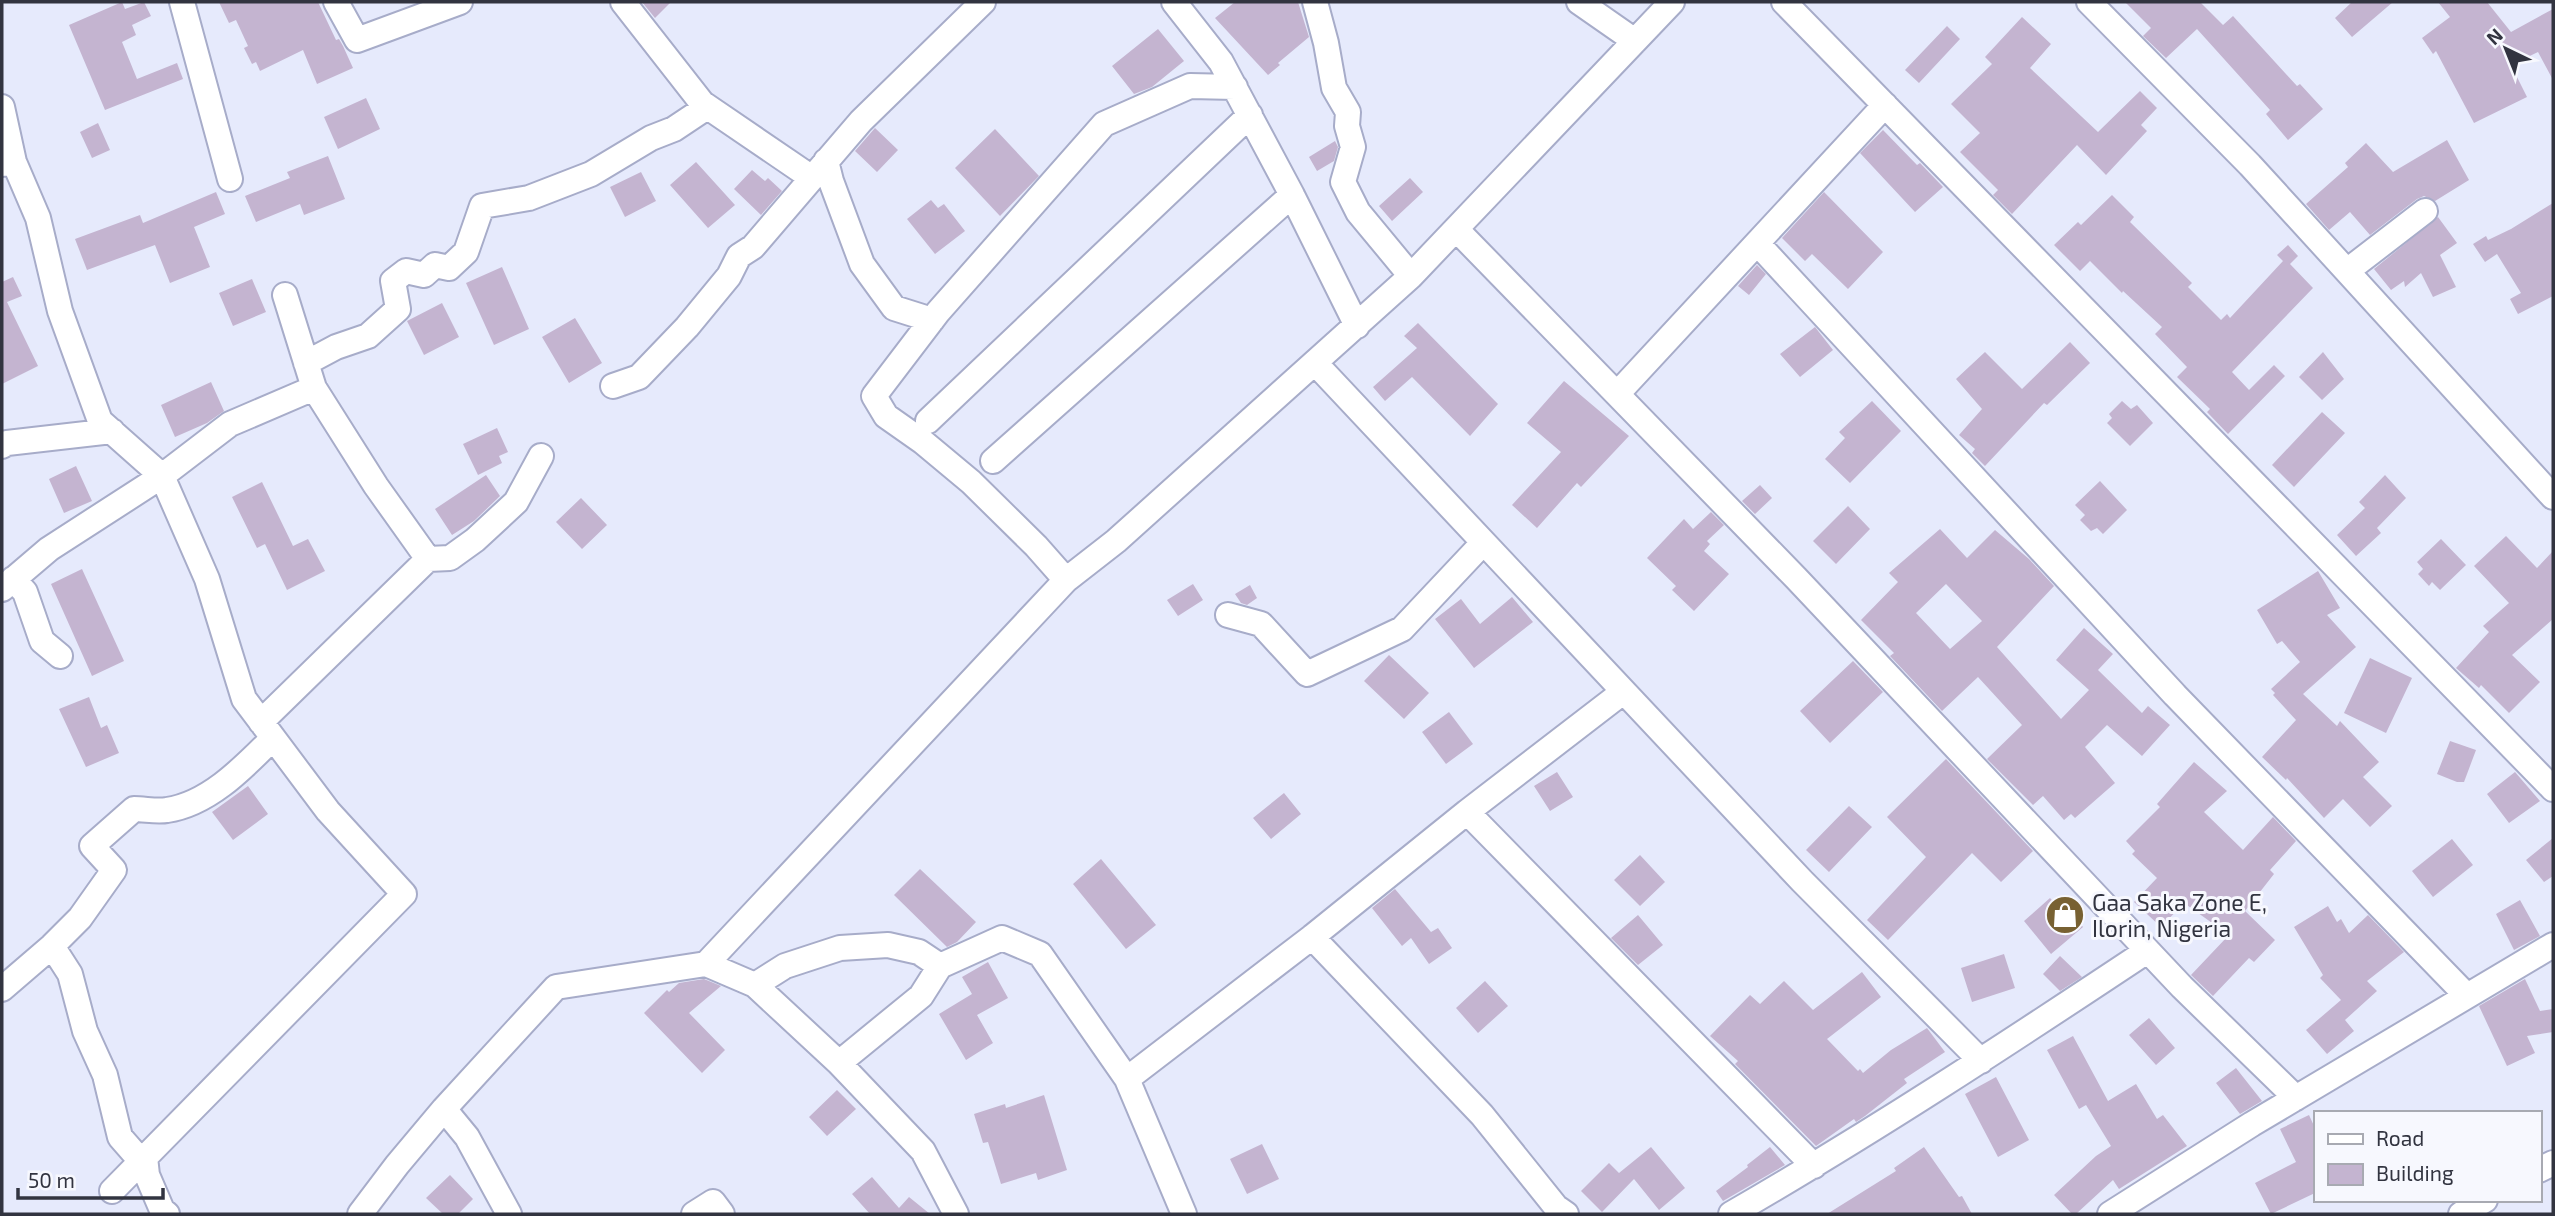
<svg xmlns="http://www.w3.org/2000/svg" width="2555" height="1216" font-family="'Exo 2',sans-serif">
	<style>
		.building { fill: #c4b4d0; fill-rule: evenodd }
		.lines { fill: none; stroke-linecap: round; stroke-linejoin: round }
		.minor-casing { stroke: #a7acc9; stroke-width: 28 }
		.minor { stroke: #fff; stroke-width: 24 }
		.labels { text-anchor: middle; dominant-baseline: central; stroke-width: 6; stroke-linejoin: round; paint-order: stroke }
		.poi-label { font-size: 23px; fill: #323440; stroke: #f7f8fe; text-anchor: start }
	</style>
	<rect width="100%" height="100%" fill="#e6eafc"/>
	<path class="building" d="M122,2L125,9L144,2L151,16L132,25L136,35L122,42L137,79L177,63L183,79L105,110L69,25Z
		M219,2H318L336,40L339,39L343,46L353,68L317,84L303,50L260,71L256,62L252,64L244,48L248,46L236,20L229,23Z
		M642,2H671L655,18Z
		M1235,2H1298L1309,37L1278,63L1280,65L1268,75L1215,18Z
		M2125,2H2200L2223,25L2233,16L2297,86L2300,84L2323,109L2288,140L2266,114L2270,110L2197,29L2166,58L2143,36L2151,28Z
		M2352,2H2393L2352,37L2335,18Z
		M2438,2H2487L2511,32L2553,9V80L2538,52L2511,65L2527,97L2474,123L2436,51L2433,54L2422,38L2450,17Z
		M2022,17L2051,44L2030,68L2098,132L2140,91L2157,108L2141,125L2147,131L2106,175L2077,145L2012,214L1993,195L1998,190L1960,152L1980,133L1951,104L1992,64L1985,57Z
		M1947,26L1960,39L1919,83L1905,70Z
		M1158,29L1184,61L1152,87L1134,94L1112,66Z
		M366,98L380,129L338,149L324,117Z
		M98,123L110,150L92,158L80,132Z
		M875,128L898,150L877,172L855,151Z
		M995,129L1039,176L1000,216L955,168Z
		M1883,130L1917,165L1920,163L1943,187L1915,212L1860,153Z
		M2447,140L2469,180L2435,201L2424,196L2417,199L2370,235L2350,212L2329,230L2306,204L2348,167L2345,163L2366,143L2393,172Z
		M1335,141L1338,147L1334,161L1317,171L1309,157Z
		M328,156L345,199L304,215L300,204L256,222L245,196L290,178L287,172Z
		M696,162L735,205L708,228L670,185Z
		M752,170L765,181L768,178L782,191L761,215L734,189Z
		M641,172L656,201L625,217L610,187Z
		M1410,178L1423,192L1392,221L1379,206Z
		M216,192L225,214L194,227L210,267L170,283L155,245L87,270L75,239L140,215L143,223Z
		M1824,192L1883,252L1848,289L1812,254L1805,261L1782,238Z
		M2112,195L2134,217L2130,222L2192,283L2188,287L2221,320L2227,314L2230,318L2283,261L2277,255L2288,245L2298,256L2290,264L2313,288L2232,372L2249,390L2274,365L2285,376L2228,434L2207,412L2210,409L2177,377L2187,367L2155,334L2162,327L2123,291L2122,293L2090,261L2080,271L2054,245L2078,222L2081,225Z
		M931,200L938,208L944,204L965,231L935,254L907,219Z
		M2553,203V296L2518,314L2510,299L2521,293L2497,254L2485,262L2473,244L2486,236L2488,240L2511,229Z
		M2438,217L2457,243L2440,255L2456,287L2433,297L2421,273L2405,287L2404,281L2391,290L2374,269Z
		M1757,265L1766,274L1749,295L1738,286Z
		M502,267L529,329L494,345L466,283Z
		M13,277L22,296L7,302L38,366L2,384V282Z
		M252,279L266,312L233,326L219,293Z
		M442,303L459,337L424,355L407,321Z
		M575,318L602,363L569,383L542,337Z
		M1418,323L1498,404L1470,436L1412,377L1385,401L1373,387L1417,348L1404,336Z
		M1815,327L1833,350L1800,377L1780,354Z
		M2070,342L2090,363L2047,405L2044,403L1985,466L1972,453L1975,449L1959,435L1982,409L1956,379L1985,352L2022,389Z
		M2323,352L2344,379L2322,400L2299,377Z
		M1564,381L1629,436L1581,487L1577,483L1537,528L1512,505L1561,452L1527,423Z
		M211,382L224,411L207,423L175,437L161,405Z
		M1872,401L1901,431L1850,483L1825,459L1845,438L1839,432Z
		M2122,401L2131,409L2137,405L2153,423L2130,446L2107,423L2112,418L2109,414Z
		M2322,412L2345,433L2294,487L2272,465Z
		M497,428L508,452L499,456L502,463L478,475L463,444Z
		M76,466L92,501L64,513L49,479Z
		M486,475L500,496L474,521L452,535L435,509Z
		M2385,475L2406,498L2377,528L2381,533L2356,556L2337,535L2365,508L2359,502Z
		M2100,481L2127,510L2103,534L2097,528L2091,531L2080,520L2085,515L2075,505Z
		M262,482L293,546L308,539L325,571L287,590L265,544L257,548L232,497Z
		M1760,485L1772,498L1755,514L1742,501Z
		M581,498L607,525L582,549L556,522Z
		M1848,506L1870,529L1836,564L1813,541Z
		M1711,512L1724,525L1707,541L1710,544L1704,551L1729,574L1694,611L1672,590L1676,586L1647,558L1684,519L1693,529Z
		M1940,529L1967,558L1995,530L2029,559L2054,586L1997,647L2061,719L2089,690L2056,660L2084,628L2113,654L2098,670L2142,713L2148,706L2170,725L2142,756L2107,725L2085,747L2115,783L2075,818L2071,814L2064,820L2043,796L2033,805L1987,759L2022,725L1978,677L1942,711L1890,656L1894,653L1861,620L1898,582L1889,573ZM1946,584L1982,621L1950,649L1916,613Z
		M2506,536L2537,568L2553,551V619L2512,655L2540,682L2509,713L2481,685L2479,688L2456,668L2489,632L2483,626L2509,603L2474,566Z
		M2441,539L2466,565L2440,590L2432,582L2429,586L2418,574L2423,569L2417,562Z
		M82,569L124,661L92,676L51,584Z
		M2318,571L2340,608L2327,615L2356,647L2303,694L2337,726L2340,721L2379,762L2363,777L2392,806L2370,827L2343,799L2324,818L2287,778L2286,780L2262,757L2296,720L2273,695L2275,693L2271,689L2300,662L2282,641L2277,644L2257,610Z
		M1193,584L1203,600L1178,616L1167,600Z
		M1250,585L1257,598L1247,605L1241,603L1235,594Z
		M1512,597L1533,622L1474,668L1435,619L1461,599L1480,624Z
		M1389,655L1429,693L1404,719L1364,681Z
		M2370,658L2412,678L2386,733L2344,713Z
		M1853,661L1883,692L1830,743L1800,711Z
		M89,697L101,728L107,725L119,753L86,767L59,709Z
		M1449,712L1473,744L1446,764L1422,732Z
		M2450,741L2476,750L2464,782H2457L2437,774Z
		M1946,759L2033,851L2001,882L1972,853L1888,940L1867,920L1926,857L1887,817Z
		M2194,762L2227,791L2204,812L2243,850L2273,817L2296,841L2270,870L2274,874L2245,911L2275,940L2254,962L2249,958L2213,996L2191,975L2227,937L2221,932L2222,930L2184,903L2161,927L2134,902L2157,878L2132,854L2135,851L2126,841L2160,807L2157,804Z
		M1557,772L1573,797L1550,811L1534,786Z
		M2515,772L2540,801L2509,823L2487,794Z
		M248,786L268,814L233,840L212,812Z
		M1284,793L1301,814L1271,839L1253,818Z
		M1849,806L1872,827L1829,872L1806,850Z
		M2553,838V876L2544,882L2526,860Z
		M2452,839L2473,865L2433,897L2412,871Z
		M1640,855L1665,882L1640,906L1614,880Z
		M1101,859L1156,925L1126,949L1073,884Z
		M920,869L976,922L957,942L947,947L894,895Z
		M1395,889L1431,932L1438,928L1452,948L1429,964L1411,938L1402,946L1372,908Z
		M2050,898L2058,907L2063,903L2083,927L2051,954L2024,921Z
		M2520,900L2540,936L2514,950L2496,914Z
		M2328,906L2337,922L2341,919L2349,933L2368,915L2404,952L2367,981L2377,991L2345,1020L2354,1031L2327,1054L2306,1030L2341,1000L2320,978L2323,975L2294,927Z
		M1638,915L1663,945L1638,965L1611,938Z
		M2004,954L2015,988L1972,1002L1961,968Z
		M2060,956L2082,977L2060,991L2043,974Z
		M988,962L1008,998L977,1015L993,1043L966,1060L939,1014L972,994L962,977Z
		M1862,972L1881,997L1827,1039L1858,1071L1860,1069L1863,1073L1891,1050L1927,1028L1945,1052L1904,1079L1907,1083L1865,1116L1856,1122L1854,1119L1816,1146L1735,1064L1738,1061L1710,1036L1750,995L1760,1004L1784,981L1813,1010Z
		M704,979L721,986L689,1013L725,1050L702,1073L644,1013L667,990L669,992L679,983Z
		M2525,979L2540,1011L2553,1009V1032L2527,1036L2535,1053L2507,1066L2479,1006Z
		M1485,981L1508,1006L1478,1033L1456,1008Z
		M2149,1018L2175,1048L2156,1065L2129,1035Z
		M2073,1036L2108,1101L2136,1084L2157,1119L2163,1115L2187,1146L2119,1189L2113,1180L2076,1214H2072L2054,1195L2096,1156L2111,1146L2086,1105L2079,1109L2047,1050Z
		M2236,1068L2262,1101L2240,1114L2216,1083Z
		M1996,1077L2029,1140L1998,1157L1965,1094Z
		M837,1090L856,1109L827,1136L809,1117Z
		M1044,1095L1067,1170L1038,1180L1036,1173L1001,1184L988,1142L983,1143L974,1114L1005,1104L1006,1108Z
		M2309,1115L2315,1128V1193L2271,1214L2255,1183L2296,1162L2280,1129Z
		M1262,1144L1279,1179L1247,1194L1230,1159Z
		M1651,1147L1685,1188L1659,1210L1634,1179L1602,1212L1581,1191L1609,1163L1619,1173Z
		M1770,1147L1785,1165L1723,1201L1716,1191L1748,1167L1747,1165Z
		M1924,1147L1959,1197L1962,1196L1972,1214H1827L1896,1171L1894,1168Z
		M450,1175L473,1199L458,1214H443L426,1198Z
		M872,1177L899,1208L909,1197L930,1214H870L852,1194Z"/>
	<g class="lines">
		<g class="minor-casing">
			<path id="minor" d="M182,2L230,179
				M336,2L357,40L460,2
				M623,2L702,103L812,178
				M1174,2L1221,62L1292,195L1357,326
				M1315,2L1326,43L1334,88L1348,112L1347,126L1353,147L1343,182L1358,212L1411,276
				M1579,2L1635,41
				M1784,2L2553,789
				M2089,2L2250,165L2553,497
				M2,107L14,162
				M826,161L831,181L862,264L894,308L932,320
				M2,164L14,162L38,218L60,311L100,421L162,476L230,424L314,388L285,295
				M1456,229L1796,578L2182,987L2296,1098
				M1757,243L2175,695L2467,996
				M2347,271L2425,211
				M306,363L336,347L368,336L398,309L393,281L406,271L424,275L435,265L449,268L466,252L482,206L529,198L591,174L651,138L674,129L707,107
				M1316,364L1802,881L1981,1061
				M613,386L639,377L687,327L729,276L739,256L753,247L861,121L983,2
				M1617,394L1885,105
				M928,421L1250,115
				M2,446L7,443L112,431
				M993,461L1292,195
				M428,559L450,558L475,540L516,502L541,456
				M13,579L25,592L42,641L60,656
				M1066,580L1036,546L971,482L923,442L886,416L874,396L938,312L1104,124L1190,86L1235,87
				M2,589L49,549L162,476L207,579L244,699L328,811L404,894L112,1191
				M1228,615L1261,624L1307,674L1402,629L1483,543
				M261,722L428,559L376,486L314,388
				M1467,812L1814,1166
				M1312,937L1482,1115L1556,1207L1566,1214
				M52,946L70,974L85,1031L105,1075L120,1137L141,1161
				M706,964L755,985L839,1063L923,1151L956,1214
				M755,985L785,966L840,948L888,945L919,952L940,966L1002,938L1040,954L1127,1079
				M2,989L52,946L80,918L114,870L92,846L134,809C145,809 157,812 167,810C209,804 244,767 273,738
				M839,1063L921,996L940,966
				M444,1109L467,1137L509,1214
				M145,1157L147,1175L162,1210L167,1214
				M2539,1170L2553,1163
				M360,1214L397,1165L444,1109L556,987L706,964L1066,580L1116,541L1411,276L1672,2
				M694,1214L713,1202L722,1214
				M1184,1214L1127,1079L1312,937L1467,812L1623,692
				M1731,1214C1873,1132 2010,1042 2147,951
				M2110,1214L2252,1124L2553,945
				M2461,1214L2485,1200"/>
		</g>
		<use href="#minor" class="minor"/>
	</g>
	<defs>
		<g id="shop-disc" transform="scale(2.0125)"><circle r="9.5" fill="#786132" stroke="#f7f8fe"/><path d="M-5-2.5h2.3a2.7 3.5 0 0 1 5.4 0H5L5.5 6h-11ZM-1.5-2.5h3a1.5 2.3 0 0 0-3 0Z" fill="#fff"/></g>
	</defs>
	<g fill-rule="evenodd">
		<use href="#shop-disc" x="2065" y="915"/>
	</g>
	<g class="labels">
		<g class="poi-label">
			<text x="2092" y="902">Gaa Saka Zone E,<tspan x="2092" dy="26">Ilorin, Nigeria</tspan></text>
		</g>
	</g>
	<rect width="2555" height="1216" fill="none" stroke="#323440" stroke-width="7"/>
	<rect x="2314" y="1111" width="228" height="91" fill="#f7f8fe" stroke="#a8aab2" stroke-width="2"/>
	<rect x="2328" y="1134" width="35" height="10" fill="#ffffff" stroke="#a8aab2" stroke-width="2"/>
	<text x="2376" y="1146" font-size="21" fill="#323440">Road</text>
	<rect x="2328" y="1164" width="35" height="21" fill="#c4b4d0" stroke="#a8aab2" stroke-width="2"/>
	<text x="2376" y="1181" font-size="21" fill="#323440">Building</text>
	<g transform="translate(2506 49) rotate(317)" stroke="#f7f8fe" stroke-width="5" paint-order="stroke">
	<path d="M0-5L12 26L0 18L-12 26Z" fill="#323440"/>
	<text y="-10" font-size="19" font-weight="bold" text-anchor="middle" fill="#323440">N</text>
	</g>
	<path d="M18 1188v10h145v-10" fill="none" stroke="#323440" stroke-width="3.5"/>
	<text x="28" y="1188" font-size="21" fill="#323440" stroke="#f7f8fe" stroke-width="5" paint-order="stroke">50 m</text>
</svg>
